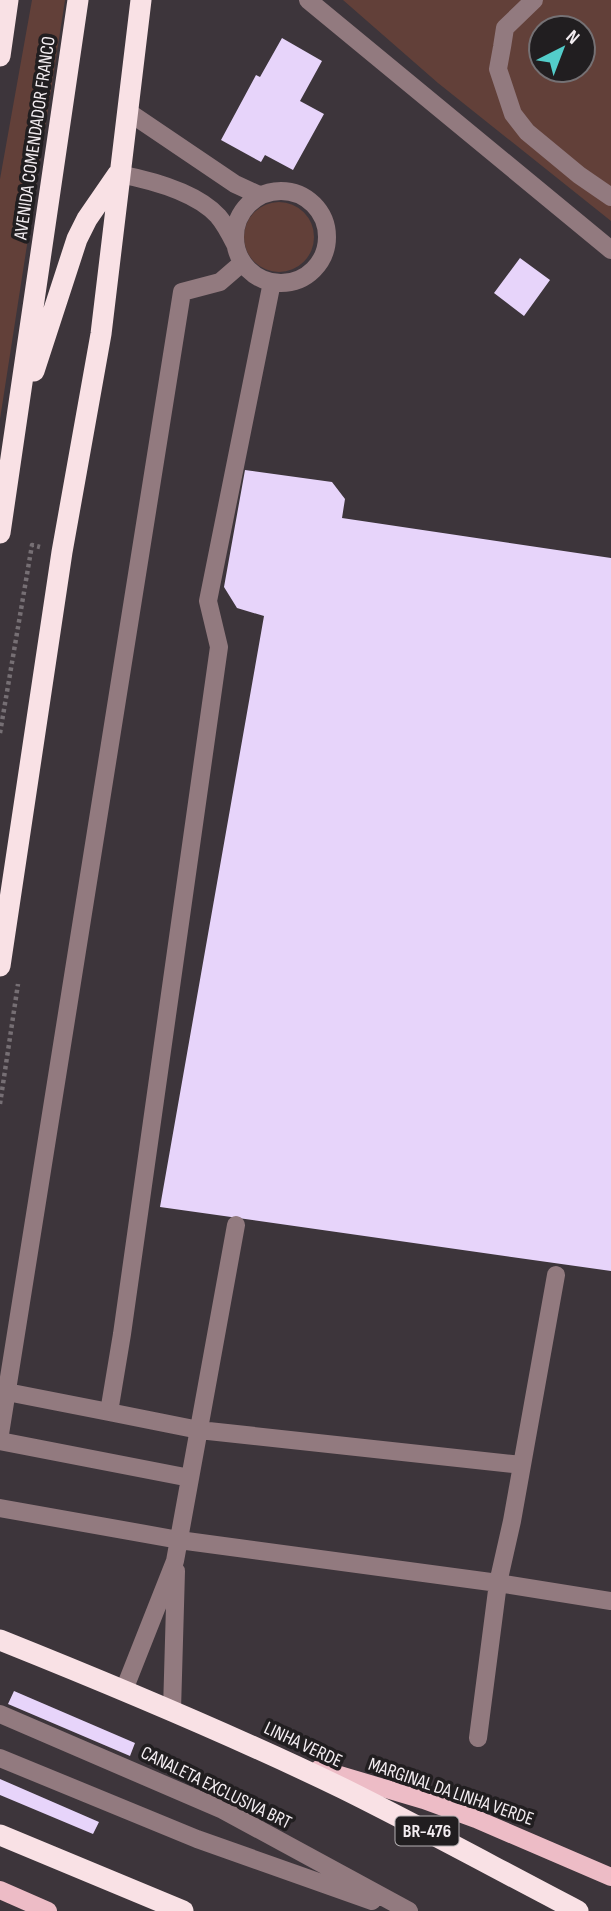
<svg xmlns="http://www.w3.org/2000/svg" width="611" height="1911" font-family="'Sofia Sans Condensed',sans-serif">
	<style>
		.green { fill: #624039; fill-rule: evenodd }
		.building { fill: #e7d4fa }
		.lines { fill: none; stroke-linecap: round; stroke-linejoin: round }
		.path { stroke: #766f74; stroke-width: 4.5; stroke-dasharray: 3.5 3.5; stroke-linecap: butt }
		.minor { stroke: #927a7f; stroke-width: 18 }
		.major { stroke: #edbcc6; stroke-width: 18 }
		.highway { stroke: #f9e1e5; stroke-width: 21 }
		.labels { text-anchor: middle; dominant-baseline: central; stroke-width: 7; stroke-linejoin: round; paint-order: stroke }
		.shield { fill: #211e20; stroke: #b4afb2; stroke-width: 2 }
		.shield-label { font-size: 18px; font-weight: bold; fill: #f3edf1 }
		.street-label { font-size: 19px; fill: #f3edf1; stroke: #211e20 }
	</style>
	<rect width="100%" height="100%" fill="#3d353b"/>
	<path class="green" d="M32,0H65L0,419V179Z
		M343,0H611V221L438,83ZM541,28H583V70H541Z
		M244 237a35 35 0 1 1 70 0a35 35 0 1 1-70 0Z"/>
	<path class="building" d="M282,38L322,61L300,101L324,114L293,170L265,155L261,162L221,140L256,75L260,77Z
		M520,258L550,280L524,316L494,293Z
		M245,470L332,482L345,499L342,518L611,558V1271L160,1207L264,616L237,608L224,587Z
		M14,1691L135,1743L130,1756L8,1704Z
		M0,1779L99,1822L93,1834L0,1795Z"/>
	<g class="lines">
		<path class="path" d="M0,733L32,545L40,547
			M0,1104L18,984"/>
		<path class="minor" d="M308,0L611,250
			M534,0L505,28L502,47L498,69L513,114L527,132L579,175L611,197
			M127,111L235,184L259,195
			M119,174C150,180 196,192 218,216C225,224 230,234 235,244
			M235 237a46 46 0 1 1 92 0a46 46 0 1 1-92 0Z
			M272,282L208,601L219,647L122,1334L109,1412L199,1430L522,1465
			M7,1392L109,1412
			M0,1434L182,292L220,282L242,263
			M0,1441L190,1478
			M0,1508L179,1540L498,1583L611,1601
			M124,1690L175,1561L236,1225
			M172,1710L176,1571
			M0,1714L223,1810L409,1911
			M478,1738L498,1583L512,1521L556,1275
			M0,1758L197,1839L372,1901"/>
		<path class="major" d="M319,1769L424,1800L476,1819L611,1877
			M0,1890L48,1911"/>
		<path class="highway" d="M0,56L8,0
			M34,371L77,239L87,219L118,174
			M0,533L78,0
			M0,966L62,552L101,334L141,0
			M0,1640C115,1686 230,1734 342,1788C421,1827 499,1870 578,1911
			M0,1835L183,1911"/>
	</g>
	<g class="labels">
		<rect class="shield" x="395.5" y="1816.5" width="63" height="29" rx="5"/>
		<g class="shield-label">
			<text x="427" y="1831">BR-476</text>
		</g>
		<g class="street-label">
			<text transform="translate(35 138) rotate(-82)">AVENIDA COMENDADOR FRANCO</text>
			<text transform="translate(303 1745) rotate(25)">LINHA VERDE</text>
			<text transform="translate(216 1788) rotate(26)">CANALETA EXCLUSIVA BRT</text>
			<text transform="translate(451 1792) rotate(19)">MARGINAL DA LINHA VERDE</text>
		</g>
	</g>
	<g transform="translate(562 49) rotate(42)"><circle r="33" fill="#211e20" stroke="#757174" stroke-width="2"/>
	<path d="M0-5L12 26L0 18L-12 26Z" fill="#53cdca"/>
	<text y="-10" font-size="19" font-weight="bold" text-anchor="middle" fill="#f3edf1">N</text>
	</g>
</svg>
